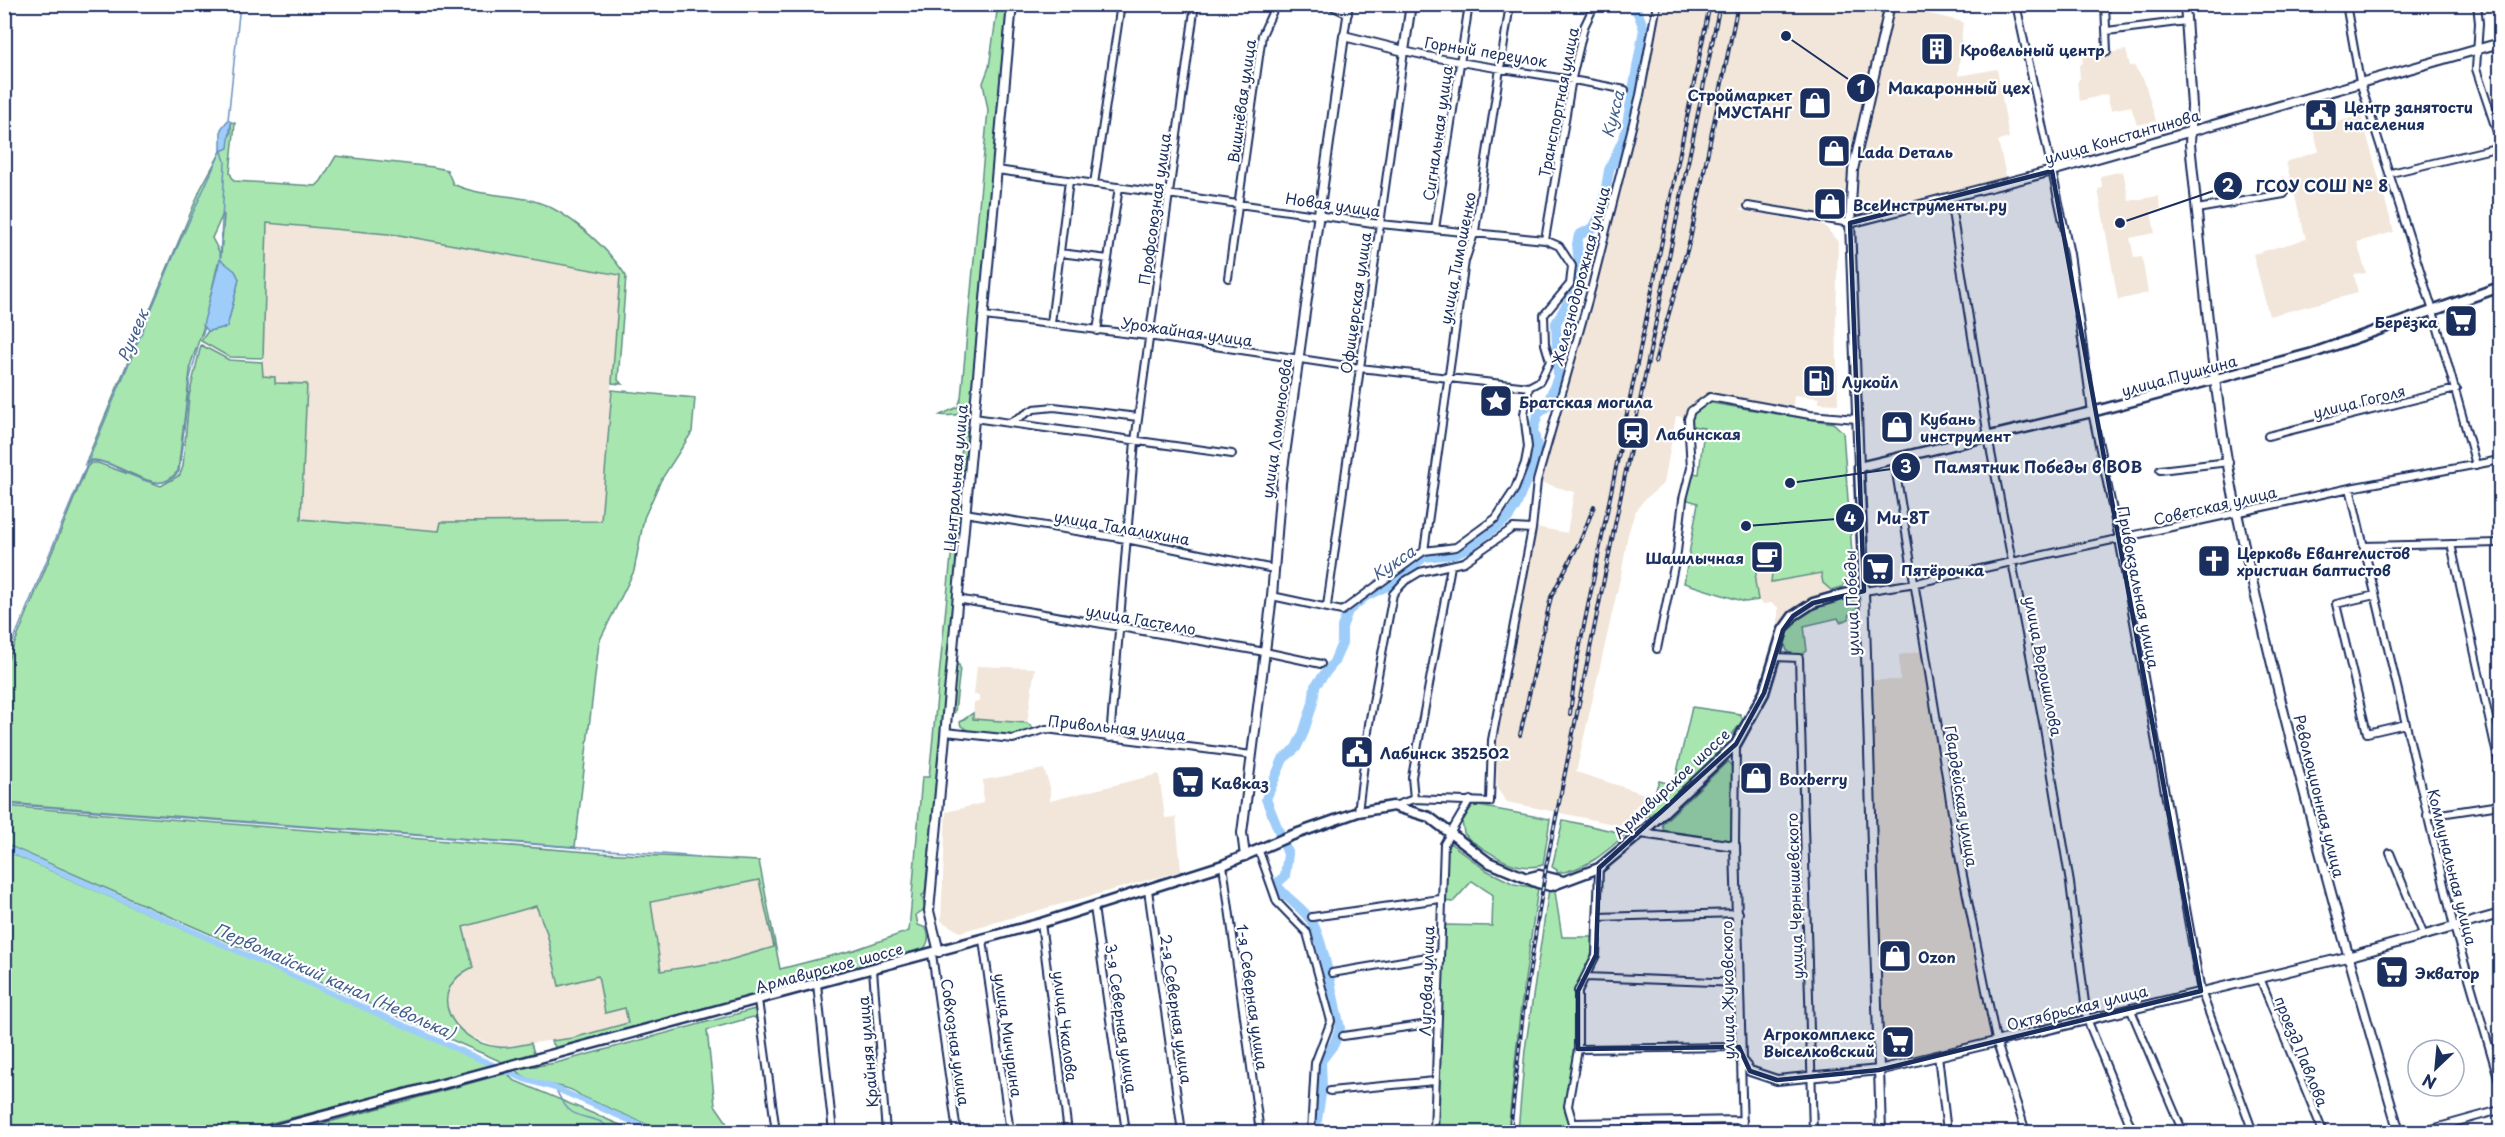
<svg xmlns="http://www.w3.org/2000/svg" width="2505" height="1137" font-family="'Playpen Sans',sans-serif">
	<style>
		.built { fill: #f1e6d9 }
		.green { fill: #a7e7af; stroke: #618b86; stroke-width: 1.5; fill-rule: evenodd }
		.water { fill: #9fcdfa; stroke: #6a8ebc; stroke-width: 1.5 }
		.lines { fill: none; stroke-linecap: round; stroke-linejoin: round }
		.stream { stroke: #6a8ebc; stroke-width: 1.5 }
		.canal { stroke: #9fcdfa; stroke-width: 6 }
		.river { stroke: #9fcdfa; stroke-width: 10 }
		.minor-casing { stroke: #1b2f5e; stroke-width: 10 }
		.tertiary-casing { stroke: #1b2f5e; stroke-width: 12 }
		.secondary-casing { stroke: #1b2f5e; stroke-width: 13 }
		.minor { stroke: #fff; stroke-width: 6 }
		.tertiary { stroke: #fff; stroke-width: 8 }
		.secondary { stroke: #fff; stroke-width: 8 }
		.rail-casing { stroke: #1b2f5e; stroke-width: 4 }
		.rail { stroke: #fff; stroke-width: 1.5; stroke-dasharray: 4.5; stroke-linecap: butt }
		.marked { fill: #1b2f5e; fill-opacity: 0.2; stroke: #1b2f5e; stroke-width: 4.5; stroke-linejoin: round }
		.labels { text-anchor: middle; dominant-baseline: central; stroke-width: 4.5; stroke-linejoin: round; paint-order: stroke }
		.poi-label { font-size: 15px; font-weight: bold; fill: #1b2f5e; stroke: #fff; text-anchor: start }
		.street-label { font-size: 15px; fill: #1b2f5e; stroke: #fff }
		.water-label { font-size: 16px; font-style: italic; fill: #435e8d; stroke: #fff }
		.leader { fill: none; stroke: #1b2f5e; stroke-width: 2 }
		.callout-dot { fill: #1b2f5e; stroke: #fff; stroke-width: 2 }
		.mark-label { font-size: 18px; text-anchor: middle; font-weight: bold; fill: #fff }
		.callout-label { font-size: 16px; text-anchor: middle; font-weight: bold; fill: #1b2f5e; stroke: #fff; stroke-width: 4.5; stroke-linejoin: round; paint-order: stroke }
	</style>
	<rect width="100%" height="100%" fill="#fff"/>
	<filter id="ink" filterUnits="userSpaceOnUse"><feTurbulence type="fractalNoise" baseFrequency=".0167" numOctaves="2"/><feDisplacementMap in="SourceGraphic" scale="12" xChannelSelector="R" yChannelSelector="G"/><feConvolveMatrix kernelMatrix="1 2 1 2 8 2 1 2 1" color-interpolation-filters="sRGB"/></filter>
	<g filter="url(#ink)">
		<path class="built" d="M1660,5H1885L1854,137L1842,219L1747,200L1741,210L1824,225L1838,242L1836,320L1838,404L1819,403V398L1794,395L1793,409L1708,394L1701,398L1688,409L1685,417L1676,416L1664,483L1643,501L1635,512L1628,534L1622,570L1576,772L1648,795L1632,810L1633,828L1507,802L1497,789L1496,746L1536,527L1567,533L1574,492L1540,482L1569,384L1616,205L1644,90Z
			M1893,5L1963,22L1958,76L1997,69L2009,138L1998,141L2007,180L1855,218L1857,170Z
			M2126,50L2130,66H2134L2144,80L2156,121L2137,125L2131,106L2111,110L2107,94L2080,101L2077,83L2080,78L2079,65L2083,63L2082,57Z
			M2361,115L2394,232L2357,242L2366,273L2354,275L2358,293L2269,316L2253,254L2306,239L2286,162L2319,151L2313,130Z
			M2123,171L2129,201L2158,196L2161,209L2151,211L2155,233L2130,238L2134,258L2142,257L2148,293L2118,300L2098,189L2103,188L2100,176Z
			M267,223L399,235L620,275L601,521L441,522L440,531L301,519L307,384L275,383L263,376Z
			M1759,545L1775,547L1821,573L1823,583L1831,590L1798,604L1778,628V607L1771,603L1763,604L1758,600L1755,581Z
			M1923,651L1958,864L1993,1037L1885,1063L1871,680H1900L1899,655Z
			M977,666L1035,668L1027,723L973,719L974,702H979V695H974Z
			M1044,769L1050,787V801L1159,774L1165,818L1176,817L1181,871L960,932L941,921L946,812L983,803V780Z
			M759,880L774,947L726,961L661,971L650,902Z
			M536,906L547,933L598,976L605,1013L625,1008L628,1024L573,1038L498,1047L461,1033L454,1025L447,1005L448,986L457,974L463,927Z"/>
		<path class="green" d="M998,5H1007L975,365C971,394 979,420 940,415L958,407L961,398L988,110L983,83L989,67Z
			M231,122L235,123L230,173L234,181L316,186L321,181L336,156L433,167L447,170L453,184C478,196 507,194 534,201C567,210 608,248 626,276L618,380L622,384L612,383L620,275L399,235L267,223L263,358L229,357L201,341L208,331L227,327L239,279L235,271L218,263L203,329L191,363L178,471C174,475 169,481 163,482C146,486 111,459 91,460L85,464L201,188L231,133ZM223,214L224,215L221,255L212,238Z
			M201,345L229,360L262,362L263,376L275,377V383L307,384L301,519L439,531L441,522L601,521L612,390L695,398L692,432L661,480L644,518L634,571L599,642L575,847L5,803V667L87,467L91,463H98L161,486L180,475L183,466L189,396Z
			M1705,402L1833,423L1843,432L1853,567L1842,587L1831,590L1823,583L1821,573L1771,582L1775,547L1760,545L1755,581L1758,600L1745,602L1684,583L1698,503L1685,499L1693,473L1699,474L1704,428L1691,426C1691,414 1696,409 1705,402Z
			M964,426L969,436L925,894L922,895L925,909L916,915L918,925L926,928C931,939 928,947 918,953L556,1048L551,1041L573,1038L628,1023L625,1008L605,1013L598,976L559,986L547,933L536,906L463,927L473,967C422,991 453,1042 498,1047C508,1048 521,1045 531,1043L534,1053L502,1062L5,844L4,806L601,853L759,861L780,969L854,950L909,931L922,777H929ZM759,880L774,947L726,961L661,971L651,902Z
			M1848,598L1855,602L1858,612L1849,614V619L1840,622L1838,618L1804,626L1807,651L1801,655L1788,653C1771,618 1824,603 1848,598Z
			M956,665H959L960,668L955,712L952,714Z
			M1692,707L1740,714L1743,720C1728,742 1663,817 1638,819V811L1653,797L1659,781L1674,785Z
			M973,713V719L1027,723L1034,729C1016,740 979,740 961,726L960,722Z
			M1728,761L1733,768L1732,837L1729,841L1664,830L1662,824Z
			M1473,805L1550,819L1543,865C1516,873 1491,854 1469,839L1464,833L1462,822Z
			M1563,820L1626,834C1605,853 1586,870 1557,873V870L1552,867Z
			M1450,843L1486,870L1514,884L1538,888L1520,1014L1508,1132H1438L1444,925L1492,926L1493,895L1472,881L1453,902L1443,901L1447,847Z
			M4,850L494,1066L236,1132H5Z
			M1549,889L1555,892L1562,937H1593L1592,955L1576,990L1575,1048L1566,1106L1570,1123L1566,1132H1518L1525,1050Z
			M755,1009L759,1020L753,1017L707,1030L715,1105L726,1121L728,1132H664L581,1096C565,1081 527,1087 516,1069L556,1063Z
			M507,1073L513,1080L637,1132H293Z"/>
		<path class="water" d="M228,120L231,122L228,148L221,151V129Z
			M220,259L235,271L239,279L227,327L208,331L203,325Z"/>
		<g class="lines">
			<path class="stream" d="M228,120L240,4
				M220,259L225,162L222,151
				M202,335L205,328
				M88,464L91,461C124,460 150,502 179,472L190,378L198,347
				M4,663L177,248L221,151
				M4,804L700,857
				M555,1088C560,1097 563,1106 572,1112C585,1121 602,1115 610,1132"/>
			<path class="canal" d="M4,847L524,1079L555,1088L656,1132"/>
			<path class="river" d="M1315,1132L1322,1089L1321,1061L1334,1044L1340,1028C1334,1003 1324,943 1313,924C1304,907 1286,900 1276,884L1285,876L1288,854L1266,799L1283,759L1296,748L1303,734L1313,703L1315,686L1334,662L1342,643V627L1348,611L1366,596L1387,586L1424,557L1453,554L1467,548L1508,518L1516,506L1538,451L1533,430L1538,414L1546,407L1558,377L1556,323L1577,287L1580,275L1577,244L1579,235L1593,228L1602,211L1609,170L1625,135L1644,29L1638,13L1630,4"/>
			<g class="minor-casing">
				<path id="minor" d="M1328,4L1348,14
					M2016,4L2070,254L2092,412L2119,539L2201,991L2253,1132
					M2105,4L2107,52
					M2346,4L2360,82L2433,311L2476,465
					M2409,4V6
					M2477,4L2479,23L2476,69L2500,141
					M2107,31L2186,21
					M1344,36L1349,4
					M997,170L1380,224L1545,240L1559,246L1572,266L1570,284L1544,315L1545,344L1550,361L1540,381L1529,387L1524,414L1528,447L1525,463L1515,489L1496,518L1456,547L1424,551L1342,611L1272,596
					M2391,173L2500,147
					M1094,184L1121,4
					M1950,199L1988,437L2043,722L2070,883L2087,1019L2133,1132
					M1748,206L1850,223
					M2197,209L2284,194
					M1435,229L1469,4
					M1545,240L1572,78L1584,27L1595,4
					M1060,253L1108,259
					M1228,278L1262,35L1276,4
					M984,316L1148,336L1360,368L1529,387
					M1051,323L1069,181
					M1097,331L1119,187
					M974,418L1232,454
					M1011,422L1034,409L1054,407L1138,417
					M2268,436L2456,389
					M1894,460L1960,861L1996,1040L2026,1132
					M2160,470L2229,462
					M2350,488L2454,927L2500,1084
					M965,513L1126,539L1274,569
					M2451,544L2500,769
					M2363,546L2500,543
					M1424,551L1465,261L1475,231L1510,4
					M1864,591L1916,583L2350,488L2500,460
					M2375,595L2336,604L2367,733L2406,724
					M957,599L1265,652L1321,664
					M1327,606L1404,51C1477,68 1552,74 1625,90
					M1657,649L1677,552L1683,499L1691,468L1688,419L1691,411L1710,397L1810,415L1857,419
					M1775,657L1799,658L1813,1132
					M945,732L1013,739L1046,729L1252,755
					M1110,738L1135,441L1195,4
					M1414,799L1412,777L1451,566
					M1394,806L1414,799L1490,802L1492,740L1532,529L1537,481L1591,290L1640,95L1657,4
					M1358,812L1369,724L1393,594L1405,581L1420,572L1464,562L1513,528L1532,529
					M2427,816L2500,805
					M1735,846L1736,744
					M1259,851L1277,902L1307,933L1331,1021L1315,1063L1311,1132
					M2390,853L2424,936
					M1223,865L1260,1132
					M1148,890L1182,1132
					M1094,907L1126,1132
					M1312,917L1440,899
					M1597,917L1739,913
					M1041,923L1068,1132
					M983,940L1010,1132
					M932,954L957,1132
					M873,970L886,1132
					M1332,973L1439,955
					M1586,977L1738,983
					M2260,978L2323,1132
					M817,984L833,1132
					M758,1000L776,1132
					M2130,1008L2183,1132
					M1343,1036L1436,1023
					M1578,1049L1739,1047
					M1938,1055L1947,1132
					M1741,1060L1743,1132
					M1330,1091L1435,1081
					M1573,1123L1743,1120
					M1434,1132L1444,844L1470,800
					M1570,1132L1573,1123L1568,1106L1578,1049V991L1596,955L1599,868
					M2421,1132L2500,1110"/>
			</g>
			<g class="tertiary-casing">
				<path id="tertiary" d="M2185,4L2192,106L2190,144C2203,267 2212,392 2237,513C2282,721 2339,928 2399,1132
					M1850,223L2052,171L2500,43
					M1859,467L1850,223L1853,170L1890,4
					M1864,591L1881,1132
					M1641,833L1735,846L1741,1060L1750,1071L1777,1080L1879,1070L2347,957L2500,914
					M1245,856L1242,833L1272,596L1281,483L1344,36L1404,51L1411,4
					M939,952L929,911L1012,4"/>
			</g>
			<g class="secondary-casing">
				<path id="secondary" d="M1527,878L1539,875L1563,881
					M264,1132L1041,923L1223,865L1290,836L1358,812L1393,806L1429,817L1488,862L1538,883L1551,886L1599,868L1647,828L1736,744L1764,693L1783,630L1793,616L1813,603L1844,594L1864,591L1859,467L2092,412L2313,353L2500,287"/>
			</g>
			<use href="#minor" class="minor"/>
			<use href="#tertiary" class="tertiary"/>
			<use href="#secondary" class="secondary"/>
			<g class="rail-casing">
				<path id="rail" d="M1655,362L1690,240L1738,4
					M1570,714L1576,665L1710,4
					M1520,735L1551,597L1582,537L1594,506
					M1510,1132L1523,1013L1546,867L1720,4"/>
			</g>
			<use href="#rail" class="rail"/>
		</g>
	</g>
	<path class="marked" d="M2052,171L2201,991L1879,1070L1777,1080L1750,1071L1739,1047L1578,1049V991L1596,955L1599,868L1736,744L1764,693L1783,630L1793,616L1813,603L1864,591L1850,223Z"/>
	<defs>
		<g id="building-square" transform="scale(1.725)"><rect x="-9" y="-9" width="18" height="18" rx="4" fill="#1b2f5e" stroke="#fff"/><path d="M-4-6H4V6H1V3H-1V6H-4ZM-2.5-4.3h1.7v1.8h-1.7ZM.8-4.3h1.7v1.8H.8ZM-2.5-1h1.7V.8h-1.7ZM.8-1h1.7V.8H.8Z" fill="#fff"/></g>
		<g id="shop-square" transform="scale(1.725)"><rect x="-9" y="-9" width="18" height="18" rx="4" fill="#1b2f5e" stroke="#fff"/><path d="M-5-2.5h2.3a2.7 3.5 0 0 1 5.4 0H5L5.5 6h-11ZM-1.5-2.5h3a1.5 2.3 0 0 0-3 0Z" fill="#fff"/></g>
		<g id="civic-square" transform="scale(1.725)"><rect x="-9" y="-9" width="18" height="18" rx="4" fill="#1b2f5e" stroke="#fff"/><path d="M-.6-6.5H3V-4.5H.6V-3L4-1V1h2V6H-6V1h2V-1L-.6-3ZM-1.2 2.5V6h2.4V2.5Z" fill="#fff"/></g>
		<g id="supermarket-square" transform="scale(1.725)"><rect x="-9" y="-9" width="18" height="18" rx="4" fill="#1b2f5e" stroke="#fff"/><path d="M-6-5.5h2.5l.6 2H6L4.5 2H-2.5L-4.4-4H-6ZM-1.5 3.2a1.3 1.3 0 1 0 .1 0ZM3 3.2a1.3 1.3 0 1 0 .1 0Z" fill="#fff"/></g>
		<g id="fuel-square" transform="scale(1.725)"><rect x="-9" y="-9" width="18" height="18" rx="4" fill="#1b2f5e" stroke="#fff"/><path d="M-5.5-6h7V0h2V4h1.3V-2.5L3-4.5l.8-.8L6-3V5H2.5V1h-1V6h-7ZM-4.2-4.7v3.2H.2V-4.7Z" fill="#fff"/></g>
		<g id="sight-square" transform="scale(1.725)"><rect x="-9" y="-9" width="18" height="18" rx="4" fill="#1b2f5e" stroke="#fff"/><path d="M0-6L1.8-2.2L6-1.7L2.9 1.2L3.7 5.4L0 3.3L-3.7 5.4L-2.9 1.2L-6-1.7L-1.8-2.2Z" fill="#fff"/></g>
		<g id="station-square" transform="scale(1.725)"><rect x="-9" y="-9" width="18" height="18" rx="4" fill="#1b2f5e" stroke="#fff"/><path d="M-3-6H3Q5-6 5-4V2Q5 4 3 4L4.5 6H3L1.5 4h-3L-3 6H-4.5L-3 4Q-5 4-5 2V-4Q-5-6-3-6ZM-3.5-4v3h7v-3ZM-3.5 1v1.5H-2V1ZM2 1v1.5H3.5V1Z" fill="#fff"/></g>
		<g id="cafe-square" transform="scale(1.725)"><rect x="-9" y="-9" width="18" height="18" rx="4" fill="#1b2f5e" stroke="#fff"/><path d="M-5.5-4.5H6V0H3Q3 3.5 0 3.5H-2.5Q-5.5 3.5-5.5 0ZM3-3.2v2h1.7v-2ZM-6 4.5H4V6H-6Z" fill="#fff"/></g>
		<g id="church-square" transform="scale(1.725)"><rect x="-9" y="-9" width="18" height="18" rx="4" fill="#1b2f5e" stroke="#fff"/><path d="M-1.2-6h2.4v3.5h3.3v2.4h-3.3V6h-2.4V-.1h-3.3v-2.4h3.3Z" fill="#fff"/></g>
	</defs>
	<g fill-rule="evenodd">
		<use href="#building-square" x="1937" y="49"/>
		<use href="#shop-square" x="1815" y="103"/>
		<use href="#civic-square" x="2321" y="115"/>
		<use href="#shop-square" x="1834" y="151"/>
		<use href="#shop-square" x="1830" y="204"/>
		<use href="#supermarket-square" x="2461" y="321"/>
		<use href="#fuel-square" x="1819" y="381"/>
		<use href="#sight-square" x="1496" y="401"/>
		<use href="#shop-square" x="1897" y="427"/>
		<use href="#station-square" x="1633" y="433"/>
		<use href="#cafe-square" x="1767" y="557"/>
		<use href="#church-square" x="2214" y="561"/>
		<use href="#supermarket-square" x="1878" y="569"/>
		<use href="#civic-square" x="1357" y="752"/>
		<use href="#shop-square" x="1756" y="778"/>
		<use href="#supermarket-square" x="1188" y="782"/>
		<use href="#shop-square" x="1895" y="956"/>
		<use href="#supermarket-square" x="2392" y="972"/>
		<use href="#supermarket-square" x="1898" y="1042"/>
	</g>
	<g class="labels">
		<g class="poi-label">
			<text x="1960" y="49">Кровельный центр</text>
			<text x="1792" y="94" text-anchor="end">Строймаркет<tspan x="1792" dy="17">МУСТАНГ</tspan></text>
			<text x="2344" y="106">Центр занятости<tspan x="2344" dy="17">населения</tspan></text>
			<text x="1857" y="151">Lada Dеталь</text>
			<text x="1853" y="204">ВсеИнструменты.ру</text>
			<text x="2438" y="321" text-anchor="end">Берёзка</text>
			<text x="1842" y="381">Лукойл</text>
			<text x="1519" y="401">Братская могила</text>
			<text x="1920" y="418">Кубань<tspan x="1920" dy="17">инструмент</tspan></text>
			<text x="1656" y="433">Лабинская</text>
			<text x="2237" y="552">Церковь Евангелистов<tspan x="2237" dy="17">христиан баптистов</tspan></text>
			<text x="1744" y="557" text-anchor="end">Шашлычная</text>
			<text x="1901" y="569">Пятёрочка</text>
			<text x="1380" y="752">Лабинск 352502</text>
			<text x="1779" y="778">Boxberry</text>
			<text x="1211" y="782">Кавказ</text>
			<text x="1918" y="956">Ozon</text>
			<text x="2415" y="972">Экватор</text>
			<text x="1875" y="1033" text-anchor="end">Агрокомплекс<tspan x="1875" dy="17">Выселковский</tspan></text>
		</g>
		<g class="street-label">
			<text transform="translate(1486 51) rotate(9)">Горный переулок</text>
			<text transform="translate(1241 101) rotate(-82)">Вишнёвая улица</text>
			<text transform="translate(1558 102) rotate(-79)">Транспортная улица</text>
			<text transform="translate(1437 133) rotate(-82)">Сигнальная улица</text>
			<text transform="translate(2122 136) rotate(-16)">улица Константинова</text>
			<text transform="translate(1333 204) rotate(8)">Новая улица</text>
			<text transform="translate(1154 209) rotate(-82)">Профсоюзная улица</text>
			<text transform="translate(1457 258) rotate(-79)">улица Тимошенко</text>
			<text transform="translate(1580 276) rotate(-75)">Железнодорожная улица</text>
			<text transform="translate(1355 303) rotate(-82)">Офицерская улица</text>
			<text transform="translate(1187 331) rotate(8)">Урожайная улица</text>
			<text transform="translate(2179 375) rotate(-15)">улица Пушкина</text>
			<text transform="translate(2359 401) rotate(-14)">улица Гоголя</text>
			<text transform="translate(1276 428) rotate(-82)">улица Ломоносова</text>
			<text transform="translate(955 478) rotate(-85)">Центральная улица</text>
			<text transform="translate(2215 505) rotate(-13)">Советская улица</text>
			<text transform="translate(1122 527) rotate(10)">улица Талалихина</text>
			<text transform="translate(2139 587) rotate(79)">Привокзальная улица</text>
			<text transform="translate(1851 603) rotate(-92)">улица Победы</text>
			<text transform="translate(1141 619) rotate(10)">улица Гастелло</text>
			<text transform="translate(2044 666) rotate(79)">улица Ворошилова</text>
			<text transform="translate(1117 727) rotate(6)">Привольная улица</text>
			<text transform="translate(1671 783) rotate(-43)">Армавирское шоссе</text>
			<text transform="translate(1962 796) rotate(81)">Гвардейская улица</text>
			<text transform="translate(2320 796) rotate(76)">Революционная улица</text>
			<text transform="translate(2453 867) rotate(76)">Коммунальная улица</text>
			<text transform="translate(1794 896) rotate(-92)">улица Чернышевского</text>
			<text transform="translate(829 967) rotate(-15)">Армавирское шоссе</text>
			<text transform="translate(1426 981) rotate(-88)">Луговая улица</text>
			<text transform="translate(1727 990) rotate(-91)">улица Жуковского</text>
			<text transform="translate(1253 997) rotate(82)">1-я Северная улица</text>
			<text transform="translate(2077 1007) rotate(-14)">Октябрьская улица</text>
			<text transform="translate(1177 1009) rotate(82)">2-я Северная улица</text>
			<text transform="translate(1122 1018) rotate(82)">3-я Северная улица</text>
			<text transform="translate(1066 1026) rotate(83)">улица Чкалова</text>
			<text transform="translate(1009 1035) rotate(82)">улица Мичурина</text>
			<text transform="translate(956 1042) rotate(82)">Совхозная улица</text>
			<text transform="translate(2302 1051) rotate(68)">проезд Павлова</text>
			<text transform="translate(867 1052) rotate(-95)">Крайняя улица</text>
		</g>
		<g class="water-label">
			<text transform="translate(1612 114) rotate(-76)">Кукса</text>
			<text transform="translate(132 335) rotate(-67)">Ручеек</text>
			<text transform="translate(1393 562) rotate(-34)">Кукса</text>
			<text transform="translate(335 980) rotate(24)">Первомайский канал (Неволька)</text>
		</g>
	</g>
	<path class="leader" d="M1786 36L1861 88M2120 223L2228 186M1790 483L1906 467M1746 526L1850 518"/>
	<g class="callout-dot">
		<circle cx="1786" cy="36" r="6"/>
		<circle cx="2120" cy="223" r="6"/>
		<circle cx="1790" cy="483" r="6"/>
		<circle cx="1746" cy="526" r="6"/>
		<circle cx="1861" cy="88" r="15"/>
		<circle cx="2228" cy="186" r="15"/>
		<circle cx="1906" cy="467" r="15"/>
		<circle cx="1850" cy="518" r="15"/>
	</g>
	<g class="mark-label">
		<text x="1861" y="94">1</text>
		<text x="2228" y="192">2</text>
		<text x="1906" y="473">3</text>
		<text x="1850" y="525">4</text>
	</g>
	<g class="callout-label">
		<text x="1959" y="94">Макаронный цех</text>
		<text x="2322" y="192">ГСОУ СОШ № 8</text>
		<text x="2038" y="473">Памятник Победы в ВОВ</text>
		<text x="1903" y="524">Ми-8Т</text>
	</g>
	<rect width="2505" height="1137" fill="none" stroke="#fff" stroke-width="24"/>
	<rect x="12" y="12" width="2481" height="1113" fill="none" stroke="#1b2f5e" stroke-width="2" filter="url(#ink)"/>
	<g transform="translate(2436 1068) rotate(206)"><circle r="28" fill="#ffffff" stroke="#a4acbf" stroke-width="1.5"/>
	<path d="M0-4.5L10 22L0 15L-10 22Z" fill="#1b2f5e"/>
	<text y="-9" font-size="16" font-weight="bold" text-anchor="middle" fill="#1b2f5e">N</text>
	</g>
</svg>
